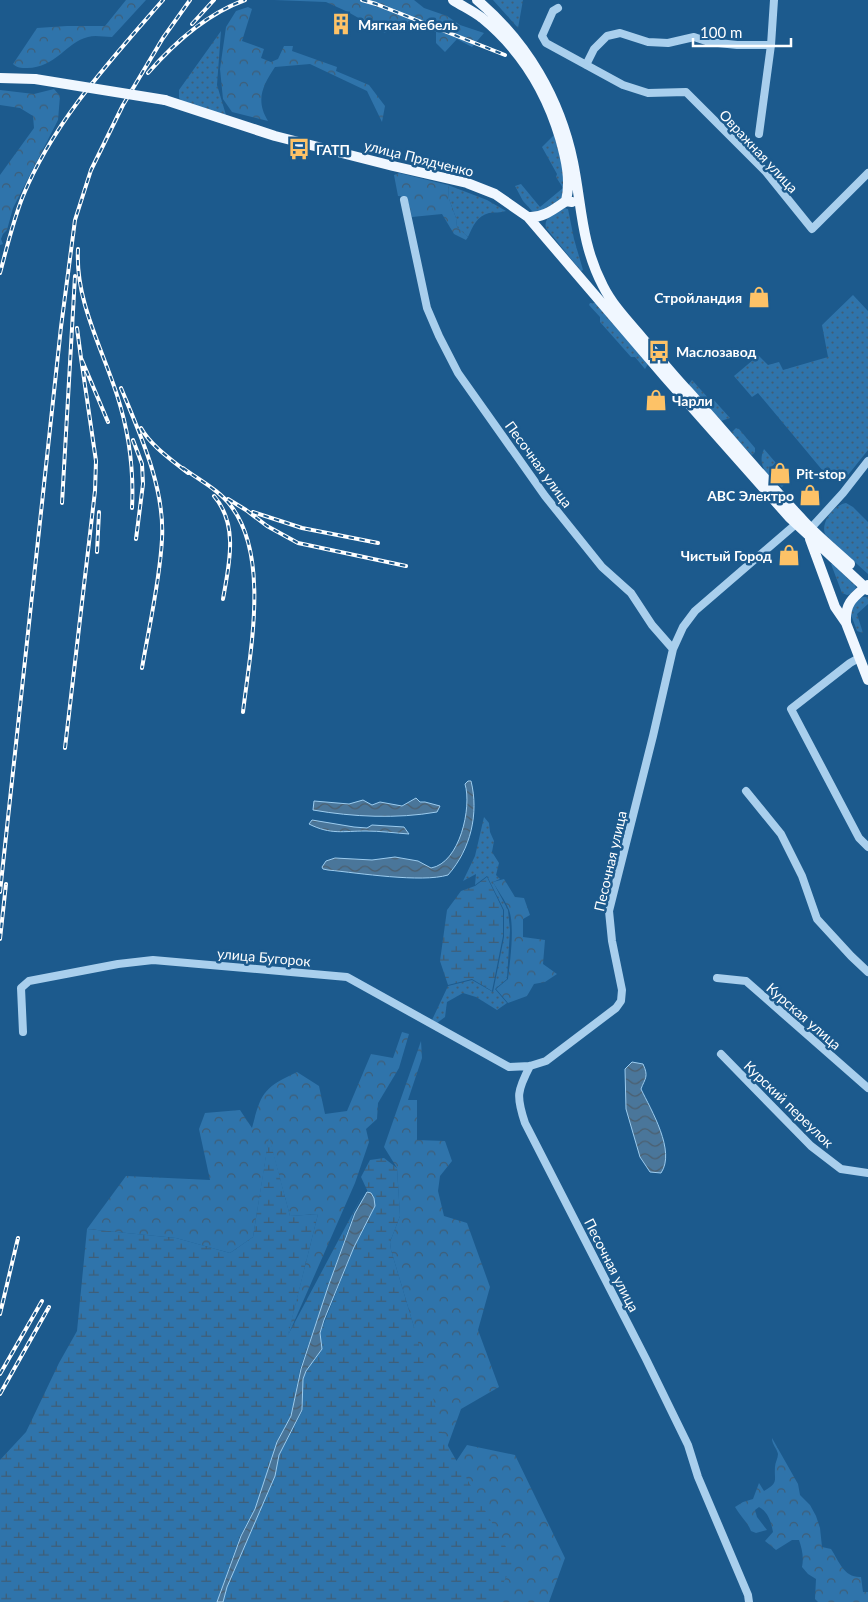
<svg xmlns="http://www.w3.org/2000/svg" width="868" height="1602" font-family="Lato,sans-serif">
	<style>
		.grass { fill: url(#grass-dots) }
		.forest { fill: url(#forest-crowns) }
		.wetland { fill: url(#wetland-marsh) }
		.water { fill: url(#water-waves); stroke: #9cccef }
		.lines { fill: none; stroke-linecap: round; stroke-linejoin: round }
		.minor { stroke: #a9cfed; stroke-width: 8 }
		.major { stroke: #f0f7ff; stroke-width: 10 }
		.rail-casing { stroke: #fff; stroke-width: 4 }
		.rail { stroke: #1c5a8d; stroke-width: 2; stroke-dasharray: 5.5; stroke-linecap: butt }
		.major-bridge { stroke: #f0f7ff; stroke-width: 10 }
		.labels { text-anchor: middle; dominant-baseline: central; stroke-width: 5; stroke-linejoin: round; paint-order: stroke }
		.poi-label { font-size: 14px; font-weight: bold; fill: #fff; stroke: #1c5a8d; text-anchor: start }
		.street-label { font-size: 14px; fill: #fff; stroke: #1c5a8d }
	</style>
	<defs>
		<pattern id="grass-dots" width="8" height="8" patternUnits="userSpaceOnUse" patternTransform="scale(1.25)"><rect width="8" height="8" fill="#2f74ab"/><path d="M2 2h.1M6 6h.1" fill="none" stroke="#3f5e77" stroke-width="1.8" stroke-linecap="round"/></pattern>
		<pattern id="forest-crowns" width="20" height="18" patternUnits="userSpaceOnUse" patternTransform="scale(1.25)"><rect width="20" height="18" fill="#2f74ab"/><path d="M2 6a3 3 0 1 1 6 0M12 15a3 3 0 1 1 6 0" fill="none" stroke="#3f5e77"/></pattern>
		<pattern id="wetland-marsh" width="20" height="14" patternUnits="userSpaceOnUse" patternTransform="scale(1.25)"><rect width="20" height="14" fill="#2f74ab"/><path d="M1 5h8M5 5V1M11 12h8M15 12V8" fill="none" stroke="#3f5e77"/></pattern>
		<pattern id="water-waves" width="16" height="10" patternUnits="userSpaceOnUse" patternTransform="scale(1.25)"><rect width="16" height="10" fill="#4a769a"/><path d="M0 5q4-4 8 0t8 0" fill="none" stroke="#4b5f6f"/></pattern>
	</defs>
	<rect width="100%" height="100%" fill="#1c5a8d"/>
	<path class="grass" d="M493,0H523L518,28Z
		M221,31L217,85L226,115L184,103L179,98V90Z
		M554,135C560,156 567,176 563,198L542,211H532L523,201L515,186L521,184L540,207L563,188L556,177L557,174L542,147Z
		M448,185L487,200L506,211C500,213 495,212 489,213C477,216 473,226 468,237L457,227L456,218L449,199Z
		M564,208L568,209L574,239L583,270L581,271L546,228C543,217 555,213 564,208Z
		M853,295L868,311V450L844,480L832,481L828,477L758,393L752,397L734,376L753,360L750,354H757L768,365L779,362L783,370L828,357L822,325Z
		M590,303H596L648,364L645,369L635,357H631L600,322V317L589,305Z
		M692,380L710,400L712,398L730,418L721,421L689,387V384Z
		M736,428L739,429L755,448V452L752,455L732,435V432Z
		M764,449L776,463L771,467L782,480L787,477L789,479L782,487C769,478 756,466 764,449Z
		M846,503L853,507L868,522V574L826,536C819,524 833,505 846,503Z
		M831,564H833L854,583L856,588L851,594L847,595L842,593Z
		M863,597H868V604L857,614L863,633L857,631L850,612C851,606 858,599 863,597Z
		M484,817L489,823L490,832L494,841L492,852L499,863L496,875L500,879L493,882L508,910L510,930L507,979L495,989L507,1003L497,1010L476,997L463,993L447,1002L445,1017L437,1023L432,1020L448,986L472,980L493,992L504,937V910L487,876L475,885L476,874L463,881L475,856Z"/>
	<path class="forest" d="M126,0H146L112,37C104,37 95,35 88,37C66,42 56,68 27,68C21,68 17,68 13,64L37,28L67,26H105Z
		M274,0H414L424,8L447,16L460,25L484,33L472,47L457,39L445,52L436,43V32C424,27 408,19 397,31L389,28L385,33L348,12L326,2Z
		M248,7L252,9L242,41L264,49L261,58L271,62L278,59L284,46H293L292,51L337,67L336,71L369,85L385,106L382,122L367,91L310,64L275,67C263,85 255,100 268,121L232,112L223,99L220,69L226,27L236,11Z
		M54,89L60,96L58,120L13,208L7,230L3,234L1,239L3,244L0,245V175L34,128L33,116L20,108L0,105V90L34,94Z
		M399,173L448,185L449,199L456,218L457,227L468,237L466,240L454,234L442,214L412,217L407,197L398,196L394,175Z
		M504,879L515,897L524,898L530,915L523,919V937L545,940L543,964L557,974L545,982L534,984L527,996L508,1003L496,989L508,979C510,962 515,926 509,910C505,900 498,891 493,882Z
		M402,1032L409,1034L399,1068L378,1103L377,1119L366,1129L369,1142L355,1183L287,1338L318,1214L290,1216L269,1138L253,1237L230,1253L176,1238L87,1229L126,1176L210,1180L199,1129L205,1113L240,1110L252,1128C261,1093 263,1088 297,1072L319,1086L325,1114L347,1111L371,1054L393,1058Z
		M421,1041L422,1058L408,1100H417V1140L445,1141L452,1161L440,1176L438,1191L444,1216L467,1223L490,1287L478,1330L499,1387L461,1409L445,1453L455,1463L467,1445L515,1455L565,1558L549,1602H344L414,1327L391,1250L390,1242L400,1216L397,1168L384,1147Z
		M772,1438L798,1484L800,1495L810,1505L816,1516L820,1528L822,1547L831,1549C839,1561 844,1578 861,1577L863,1592H868V1602H818L815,1599L816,1579L808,1574L802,1567C804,1557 802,1549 799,1540H792L776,1550L765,1541L773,1532C771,1521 768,1512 759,1507L755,1510L757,1517L767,1530L756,1533L751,1531C747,1521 740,1516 735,1507L743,1502L753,1499L759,1483L764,1491C779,1482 774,1481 775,1467C775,1463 778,1458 778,1454C777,1448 772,1445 772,1438Z"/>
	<path class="wetland" d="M487,877L503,910V936L492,991L472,979L448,985L440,961L447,910L461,891L475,886Z
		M269,1136L290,1216L318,1214L288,1335L363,1194L354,1212L300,1369L291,1416L277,1442L255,1509L240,1536L217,1602H0V1460L26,1432L59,1363L77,1331L87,1229L176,1238L230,1253L253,1237Z
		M384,1158L397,1168L400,1216L390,1242L391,1250L414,1327L444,1439L514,1561L494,1602H223L227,1587L275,1476L279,1455L303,1410V1379L306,1371L322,1349L320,1333L325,1321L354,1247L375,1206L374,1198L371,1193L368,1192L361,1177L370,1160Z"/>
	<path class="water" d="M468,781H471C479,813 471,849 448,875C421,883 359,873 328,870L323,869L322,867L326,861L335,858L372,860L395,857L418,861L431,868C460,863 472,807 465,784Z
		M416,798L420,802H425L440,806L437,812C397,819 353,817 313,810L314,801L349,804L363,800L372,805L380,802L402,806Z
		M312,820L354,827L367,828L372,825L404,827L409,834C395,833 380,831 366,831C343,831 331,835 309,824Z
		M632,1062L643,1064C649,1077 645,1078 641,1089C651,1110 676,1151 661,1173L650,1172L640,1157L626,1109L625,1069Z
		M367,1192L371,1193L374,1198L375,1206L354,1247L324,1320L320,1333L322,1349L306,1371L303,1379L302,1410L279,1455L275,1476L227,1587L223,1602H217L241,1536L255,1509L277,1442L291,1416L301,1369L329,1284L355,1213Z"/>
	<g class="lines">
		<path class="minor" d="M558,8L553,11L542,36L546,43L623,85L648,93L686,92L766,172L812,229L868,173
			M586,65L594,49L607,36L620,33L648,42L668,43L694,37L709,42L737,45H771
			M759,134L771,45L774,0
			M673,649L683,627L695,611L796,524L811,528L843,493L868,461
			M859,658L850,663L791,709L859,838L868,847
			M746,791L781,834L802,876L817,919L851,956L868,972
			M717,978L746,981L868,1088
			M23,1032L21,988L29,981L118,964L153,960L347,977L509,1067L530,1066L546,1061L616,1008L621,1001L622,990L612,941L609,911L653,736L673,649L652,625L631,593L602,567L545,496L458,373L439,336L427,308L404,200
			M721,1054L811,1146L841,1169L868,1173
			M530,1066C517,1091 516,1096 525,1123L646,1359L688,1445L698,1477L748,1595L749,1602"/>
		<path class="major" d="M453,0C462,6 473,11 482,18C520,49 546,91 560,138C566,159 571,180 566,201
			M477,0C527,42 560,99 573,162C582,206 581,244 603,286C612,304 626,319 639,334C655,353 671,373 688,391C726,433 762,477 801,518C816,535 834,549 850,564
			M0,78L35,79
			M165,100L275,136L393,166L467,183L495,194L528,217L665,377L789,517L868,590
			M528,217C544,218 554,209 566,201L572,202
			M810,539L835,607L846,623L868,680
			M846,622C845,602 854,597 868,585"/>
		<g class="rail-casing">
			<path id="rail" d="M362,0L376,4L505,55
				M192,24L214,0
				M148,73C175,42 206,14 245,0
				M78,249C75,300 102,348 117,395C129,432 134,469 132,508
				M0,273C7,247 13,221 23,196C54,121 110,61 163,0
				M77,328L81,358L108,422
				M121,388C140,434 165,488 162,539C160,580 149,627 142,668
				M141,428C151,446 172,460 188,473
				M133,440L142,464L143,484L136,539
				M183,468C199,480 219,490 231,506C270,557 250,652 243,712
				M214,496C239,525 229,565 223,599
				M228,499L246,510L267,526L298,543L406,566
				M62,503L75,276
				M253,512L302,528L378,543
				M97,552L99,512
				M65,748L95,491L96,461L81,358
				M0,892L61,327L75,220L91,170L123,105L163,38L190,0
				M0,939L6,884
				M0,1314L18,1238
				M0,1374L42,1301
				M0,1394L49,1307"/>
		</g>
		<use href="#rail" class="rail"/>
		<path class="major-bridge" d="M35,79L165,100"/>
	</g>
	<defs>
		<g id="building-bare" transform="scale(1.725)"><path d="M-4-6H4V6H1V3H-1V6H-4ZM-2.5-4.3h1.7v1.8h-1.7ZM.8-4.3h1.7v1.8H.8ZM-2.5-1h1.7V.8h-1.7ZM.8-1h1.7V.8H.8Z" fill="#fdc267" stroke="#1c5a8d" stroke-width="2.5" paint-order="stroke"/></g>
		<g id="bus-bare" transform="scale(1.725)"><path d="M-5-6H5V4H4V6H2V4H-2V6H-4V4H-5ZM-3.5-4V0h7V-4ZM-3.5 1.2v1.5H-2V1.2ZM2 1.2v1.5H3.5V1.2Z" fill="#fdc267" stroke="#1c5a8d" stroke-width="2.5" paint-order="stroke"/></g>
		<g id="shop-bare" transform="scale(1.725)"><path d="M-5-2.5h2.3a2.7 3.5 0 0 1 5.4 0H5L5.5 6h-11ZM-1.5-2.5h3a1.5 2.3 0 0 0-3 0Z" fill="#fdc267" stroke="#1c5a8d" stroke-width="2.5" paint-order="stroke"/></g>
	</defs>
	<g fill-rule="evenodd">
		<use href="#building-bare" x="341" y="24"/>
		<use href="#bus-bare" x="299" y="149"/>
		<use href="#shop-bare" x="759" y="297"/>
		<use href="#bus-bare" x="659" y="351"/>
		<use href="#shop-bare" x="656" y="400"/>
		<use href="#shop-bare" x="780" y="473"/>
		<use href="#shop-bare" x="810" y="495"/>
		<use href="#shop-bare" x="789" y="555"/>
	</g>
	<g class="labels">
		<g class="poi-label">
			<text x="358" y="24">Мягкая мебель</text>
			<text x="316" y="149">ГАТП</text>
			<text x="742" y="297" text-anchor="end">Стройландия</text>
			<text x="676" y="351">Маслозавод</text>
			<text x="672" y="400">Чарли</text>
			<text x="796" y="473">Pit-stop</text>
			<text x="794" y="495" text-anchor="end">АВС Электро</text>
			<text x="772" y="555" text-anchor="end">Чистый Город</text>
		</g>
		<g class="street-label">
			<text transform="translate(759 151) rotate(47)">Овражная улица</text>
			<text transform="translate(419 158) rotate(14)">улица Прядченко</text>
			<text transform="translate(539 464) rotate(54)">Песочная улица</text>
			<text transform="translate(610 861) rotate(-77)">Песочная улица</text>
			<text transform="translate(264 957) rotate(5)">улица Бугорок</text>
			<text transform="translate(804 1016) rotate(41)">Курская улица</text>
			<text transform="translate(789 1104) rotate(44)">Курский переулок</text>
			<text transform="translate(612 1265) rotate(63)">Песочная улица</text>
		</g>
	</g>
	<path d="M693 38v8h98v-8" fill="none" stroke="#ffffff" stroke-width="2.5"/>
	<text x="700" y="38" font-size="15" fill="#ffffff" stroke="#1c5a8d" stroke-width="4" paint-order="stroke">100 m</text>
</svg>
